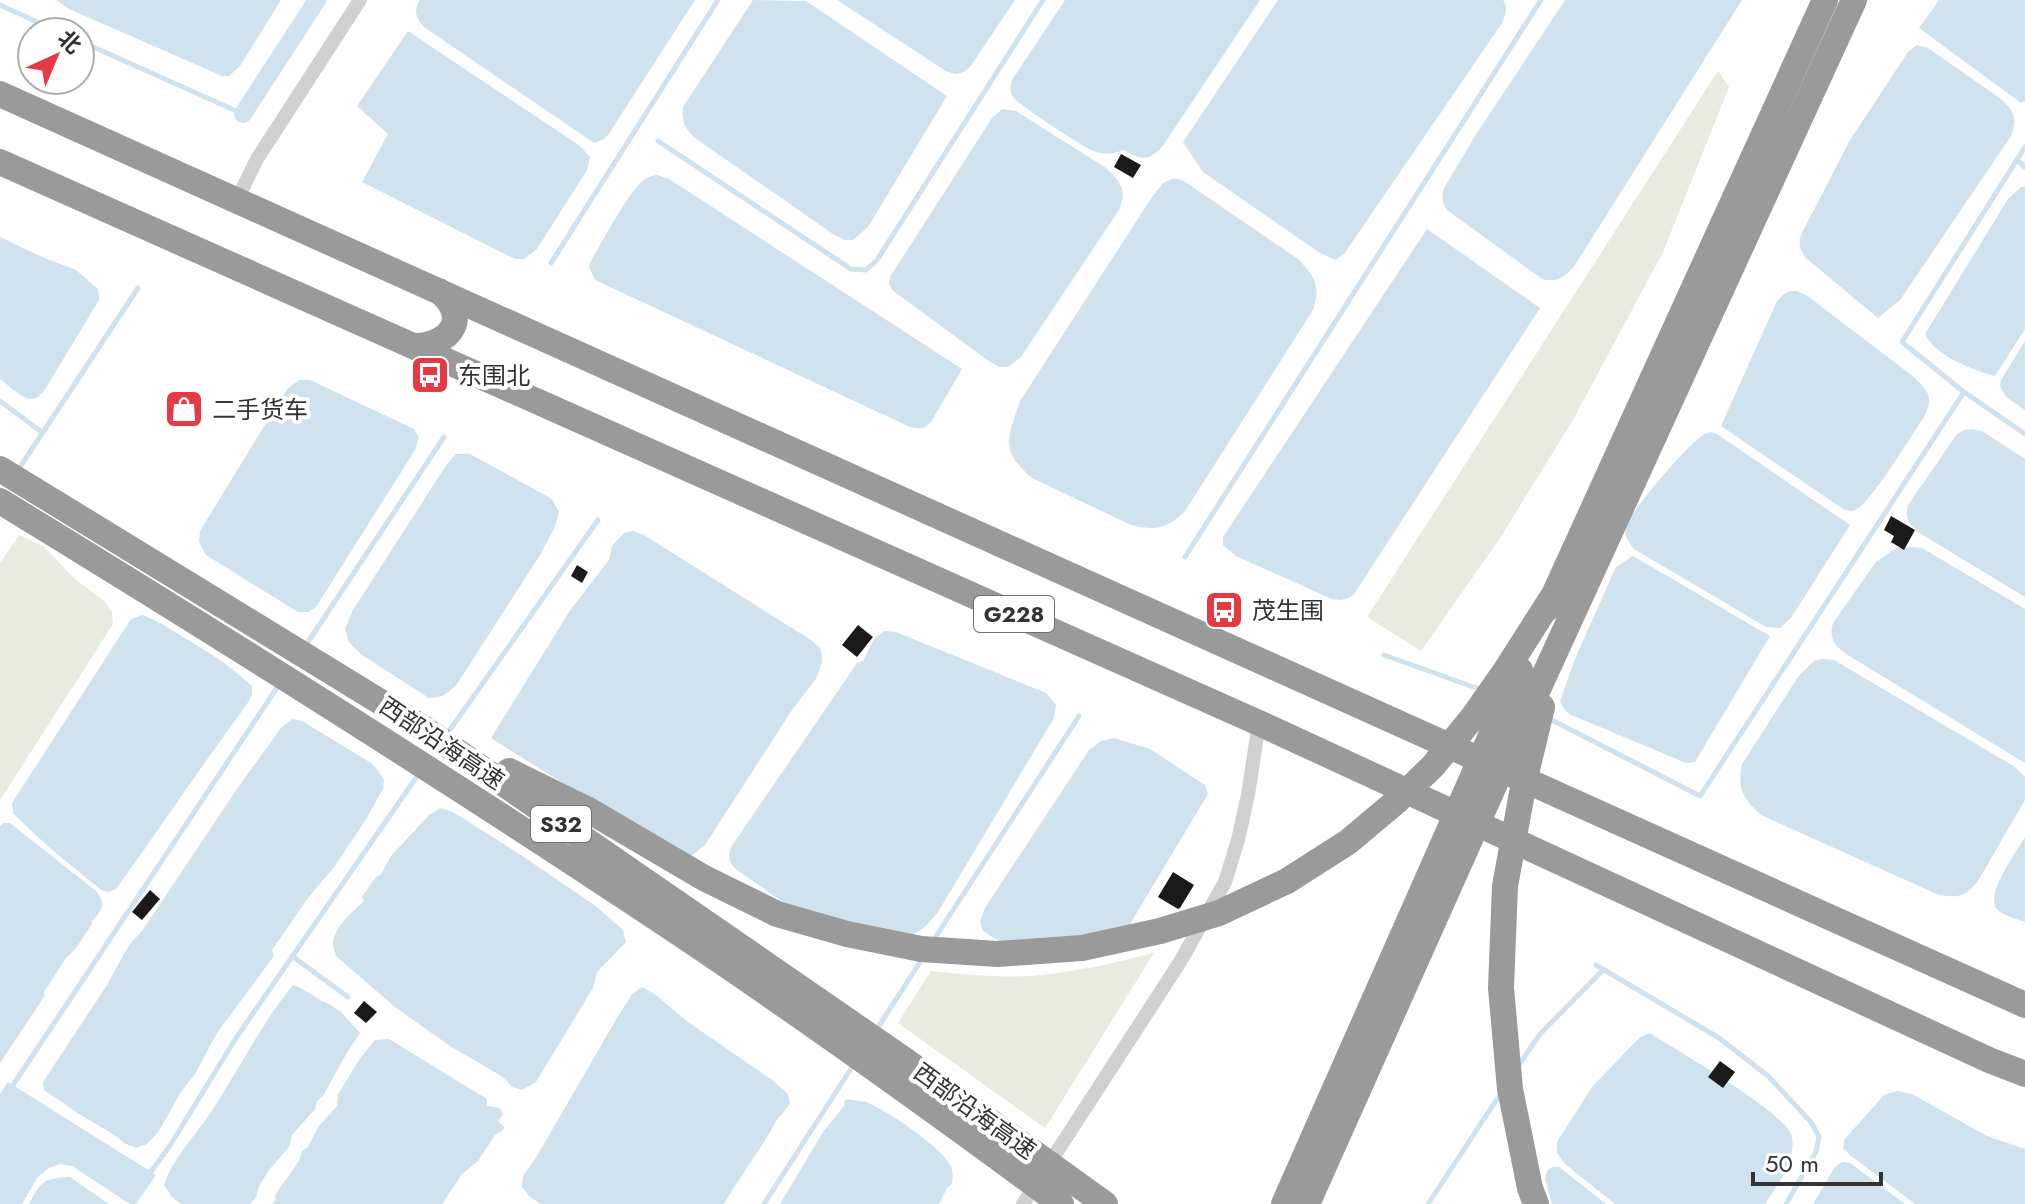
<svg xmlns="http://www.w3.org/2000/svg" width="2025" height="1204" font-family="Jost,'Noto Sans SC',sans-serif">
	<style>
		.green { fill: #e6ecdf }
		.water { fill: #cfe2ee }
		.pier { fill: #fff }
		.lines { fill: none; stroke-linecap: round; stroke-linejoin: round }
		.stream { stroke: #cfe2ee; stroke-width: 5 }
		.canal { stroke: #cfe2ee; stroke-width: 18 }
		.building { fill: #1a1a1a }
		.street { stroke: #d0d0d0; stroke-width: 14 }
		.highway { stroke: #9a9a9a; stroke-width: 26 }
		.labels { text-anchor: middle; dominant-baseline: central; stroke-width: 8; stroke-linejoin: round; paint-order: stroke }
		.shield { fill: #fff; stroke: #707070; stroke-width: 2 }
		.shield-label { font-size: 22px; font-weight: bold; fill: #333 }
		.poi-label { font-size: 24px; fill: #333; stroke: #fff; text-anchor: start }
		.street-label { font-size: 24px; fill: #333; stroke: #fff }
	</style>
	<rect width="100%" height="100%" fill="#fff"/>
	<path class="green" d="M1718,71L1729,87L1663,252L1573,420L1500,538L1421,651L1367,617Z
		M19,535L43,546L75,579L104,601L112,612L113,624L0,800V563Z
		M1154,953L1045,1128L898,1023L931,971C964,974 998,978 1031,976C1073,973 1113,963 1154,953Z"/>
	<path class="water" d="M56,0H281L240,66L229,76H222L69,9Z
		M420,0H695L608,135L604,139L594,143L424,27C416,18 413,11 420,0Z
		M753,0L806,1L947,96L868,227L853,240H845L833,234L695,138C685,128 681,121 683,107Z
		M837,0H1015L970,67C961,75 956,75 946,71Z
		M1065,0H1260L1162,147C1147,162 1142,160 1124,150C1113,154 1105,155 1093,151C1083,147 1020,106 1014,98C1009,92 1010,87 1012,80Z
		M1278,0H1503C1509,8 1505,15 1502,23L1344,254L1335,260L1320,253L1203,172L1183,142Z
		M1565,0H1742L1575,265C1565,277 1557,283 1542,279L1447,210C1442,203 1442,199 1443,190L1475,136Z
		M1939,0H2025V101L2021,103L1919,28Z
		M408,31L580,146L590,157L587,170L537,249L524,259H515L362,182L388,134L357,106Z
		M1917,45L1928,48L2001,99C2014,111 2018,119 2011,136L1900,300L1878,318L1807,259C1800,250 1798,246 1801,235L1850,140L1908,52Z
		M1002,109L1016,111L1106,168C1120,181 1128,191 1119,210L1021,357L1008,367H999L990,362L892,290L889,284L890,277L992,118Z
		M657,175L669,179L962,369L931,422C924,429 920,429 910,427L595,280L589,266L593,257C604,239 630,189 645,179C650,176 652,176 657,175Z
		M1174,178L1184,181L1298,259C1315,277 1321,285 1313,310L1185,511C1167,529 1156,531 1131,525L1032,478C999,450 1008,438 1020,401L1152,197L1163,183Z
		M2021,187H2025V329L1995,376C1974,371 1934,355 1925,334L2008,199Z
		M1427,229L1540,308L1354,594C1346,600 1342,601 1332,599L1236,556L1223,545V537Z
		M0,237L42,257L76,270L98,289L99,300L44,391C41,394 37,399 32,399C22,400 8,384 0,379Z
		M1790,291H1797L1806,295L1914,377C1929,392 1934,397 1924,417C1913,433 1869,506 1855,510C1850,512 1848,510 1843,509L1721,426L1777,301L1784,294Z
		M2025,341V410L2006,397L2000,386L2001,380Z
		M299,380H310L414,429L419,438L415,450L316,607L308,612H298L206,555L199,542L200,531L287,389Z
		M1973,429L1982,431L2025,459V597L1918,532C1908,523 1905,518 1908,505L1957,434L1964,430Z
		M1711,432L1717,434L1850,525L1791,618L1780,628L1766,627L1634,549C1629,542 1623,536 1626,526C1630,512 1692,439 1705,434C1707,433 1709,433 1711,432Z
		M456,454H470L552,499L559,512L554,529L540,555L457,684C448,693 442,698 429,698L362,655L349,642L345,629L353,610L445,467Z
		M633,531L644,535L811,640L821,649L822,662L816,679L792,710L705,845L688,858L652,839L491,738L571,609L609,560L612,546L624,533Z
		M1910,547L1922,548L2025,609V763L1851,657C1837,648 1828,641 1833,623L1876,562L1896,548Z
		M1633,556L1770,636L1695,762L1686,763L1569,714C1562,707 1558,702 1560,692L1616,567Z
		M143,615C183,632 219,657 252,686V695L247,704C202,765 160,828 116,889L109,892L101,890L51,849L23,823L13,813L12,803L131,619Z
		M884,631L896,632L1046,693L1056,705L1054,718L938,912L925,927L912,935L793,909L737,870C729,863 727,858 731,847L857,663L863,661L874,639Z
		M1822,659L1834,660L2015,767L2025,777V800L1978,881C1965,897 1959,898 1939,895L1761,815C1743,798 1737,789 1742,764L1798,677L1814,661Z
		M292,719L302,721L371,763L378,770L384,780L383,789L365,821L334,867L308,898L272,950L274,956L217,1033L195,1074L181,1092L159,1131L147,1144L136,1148L124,1143L116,1136L79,1114L44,1090L43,1082L107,985L129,945L142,931L241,783L281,728Z
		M1114,738L1150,749L1205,785L1208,794L1124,934L1013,950L983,931L980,921L985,908L1089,750L1101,741Z
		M440,808L453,812L521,855L597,907L623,930L626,942L597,972L593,988L536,1082L522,1090L512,1087L503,1077L450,1046L395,1007L336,956C335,953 333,945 333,943C335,926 353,911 364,901L362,897L375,878L381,874L391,856L429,815Z
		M3,823H10L96,891C106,903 103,910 92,921V924L76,948L66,958L44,992V997L0,1063V826Z
		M2025,837V922C2016,919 2001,915 1996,908C1986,893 2017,851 2025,837Z
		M293,985L299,987L322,1001L331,1005L341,1012L360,1033L345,1056L323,1096L317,1101L315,1109L292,1135L289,1147L269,1170L259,1186L256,1197L250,1204H181L172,1197L164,1185C173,1158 195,1136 211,1112C239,1070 261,1024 293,985Z
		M642,987L656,995L688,1022L772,1080L788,1094L790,1103C786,1111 779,1116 775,1123C760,1151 740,1176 724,1204H540L529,1196L522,1187L523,1176L537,1156L614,1023L632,994Z
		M1650,1033C1674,1049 1789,1114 1792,1137C1796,1162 1777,1185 1765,1204H1615L1564,1163L1557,1153V1142L1592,1087L1640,1037Z
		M389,1039L487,1099V1106L500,1108L503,1114L498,1121L504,1127L503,1130L495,1135L478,1161L462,1174L442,1204H272L276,1200L275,1195L299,1161L302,1151L308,1147L318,1127L337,1106L338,1094L361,1057L375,1040Z
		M8,1082L156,1175L136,1204H130L72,1166L60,1164L49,1168L37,1178L22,1204H0V1094Z
		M1897,1091L1912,1094L1987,1136L2025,1149V1204H1915L1851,1156L1843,1148L1844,1140L1884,1095Z
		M848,1099C853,1101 860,1100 866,1102C885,1109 943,1148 951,1166C953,1172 953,1178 952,1184L947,1188L939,1204H780L823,1132L844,1106L845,1100Z
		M1842,1162L1850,1163L1905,1204H1813L1835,1167Z
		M1552,1167H1559L1606,1204H1552L1545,1179L1547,1171Z
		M70,1177L109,1204H29C41,1181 44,1178 70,1177Z"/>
	<path class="pier" d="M1608,574L1588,622L1558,707L1555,700L1556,691Z
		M141,611L170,622L200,641L248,677Z
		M351,649L361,655L433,702L427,701L360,658Z
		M451,807L523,851L584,893Z"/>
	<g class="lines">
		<path class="stream" d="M0,5L59,32
			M80,41L243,114
			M658,141L851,269L866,270L877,260L1043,0
			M2025,147L1902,342L1964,392L2025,434
			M2017,160L2025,167
			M551,263L718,0
			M0,401L43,433
			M18,470L138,288
			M1185,557L1541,0
			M306,645L444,437
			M1384,655L1482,690
			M1546,717L1700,796L1964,392
			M447,734L598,520
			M933,941L1079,716
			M292,956L348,997
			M1596,965L1719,1038L1768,1076L1811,1122L1819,1137L1816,1152L1786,1204
			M875,1032L924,956
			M1517,1068L1540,1034L1603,970
			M11,1088L280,683
			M148,1176L171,1144L236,1038L420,772
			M764,1204L854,1064
			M1428,1204L1501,1093"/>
		<path class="canal" d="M243,114L317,0"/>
	</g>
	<path class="building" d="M1121,154L1141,165L1133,178L1114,167Z
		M1891,516L1915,530L1904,550L1891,542L1894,536L1884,530Z
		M577,565L588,572L582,583L571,576Z
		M858,625L873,637L857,657L842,645Z
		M1173,872L1194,885L1180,908L1178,909L1158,897Z
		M150,890L160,899L142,920L132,912Z
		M364,1001L377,1012L366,1023L354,1013Z
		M1720,1061L1735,1072L1723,1088L1708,1077Z"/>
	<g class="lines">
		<path class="street" d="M237,200L257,159L360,0
			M1023,1204L1180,962L1225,882L1238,840L1248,795L1259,723"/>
		<path class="highway" d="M0,94L2025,1005
			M0,162L1259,723L1989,1060L2025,1074
			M413,346C450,346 471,318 439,291
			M0,469L423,728L903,1059L1105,1204
			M0,501C224,638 446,778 664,923C799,1013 931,1108 1061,1204
			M1548,608L1825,0
			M509,771L590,811L704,878L777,914L847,934L921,949L998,954L1082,948L1160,931L1219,913L1287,881L1348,842L1398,800L1433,766L1473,717L1506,670L1555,593
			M1284,1204L1520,670
			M1307,1204L1506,759L1854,0
			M1536,1204L1530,1188L1510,1089L1501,988L1505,886L1524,782L1542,707"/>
	</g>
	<defs>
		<g id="bus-square" transform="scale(2)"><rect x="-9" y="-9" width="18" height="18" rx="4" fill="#e63946" stroke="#fff"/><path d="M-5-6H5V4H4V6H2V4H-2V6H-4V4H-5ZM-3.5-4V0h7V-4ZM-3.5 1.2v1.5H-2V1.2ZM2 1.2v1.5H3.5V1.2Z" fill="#fff"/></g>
		<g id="shop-square" transform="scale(2)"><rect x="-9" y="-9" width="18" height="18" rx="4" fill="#e63946" stroke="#fff"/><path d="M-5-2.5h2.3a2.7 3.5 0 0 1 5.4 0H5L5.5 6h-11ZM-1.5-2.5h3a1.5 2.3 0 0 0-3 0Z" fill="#fff"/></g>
	</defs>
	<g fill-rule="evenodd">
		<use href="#bus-square" x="430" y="375"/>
		<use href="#shop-square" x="184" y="409"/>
		<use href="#bus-square" x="1224" y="610"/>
	</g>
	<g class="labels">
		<g class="shield">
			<rect x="974" y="596" width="80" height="36" rx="6"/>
			<rect x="531" y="806" width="60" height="36" rx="6"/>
		</g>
		<g class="shield-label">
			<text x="1014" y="614">G228</text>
			<text x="561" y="824">S32</text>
		</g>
		<g class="poi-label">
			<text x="458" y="375">东围北</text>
			<text x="212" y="409">二手货车</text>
			<text x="1252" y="610">茂生围</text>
		</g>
		<g class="street-label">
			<text transform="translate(442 743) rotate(34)">西部沿海高速</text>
			<text transform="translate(975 1111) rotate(36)">西部沿海高速</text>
		</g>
	</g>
	<g transform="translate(56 56) rotate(44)"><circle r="38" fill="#ffffff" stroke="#adadad" stroke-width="2"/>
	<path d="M0-6L14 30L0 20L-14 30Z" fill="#e63946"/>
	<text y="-12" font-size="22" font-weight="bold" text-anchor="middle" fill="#333333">北</text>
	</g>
	<path d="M1753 1172v12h128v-12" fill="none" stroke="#333333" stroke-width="4"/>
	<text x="1765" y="1172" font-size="24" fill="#333333" stroke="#ffffff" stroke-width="6" paint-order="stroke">50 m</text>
</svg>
